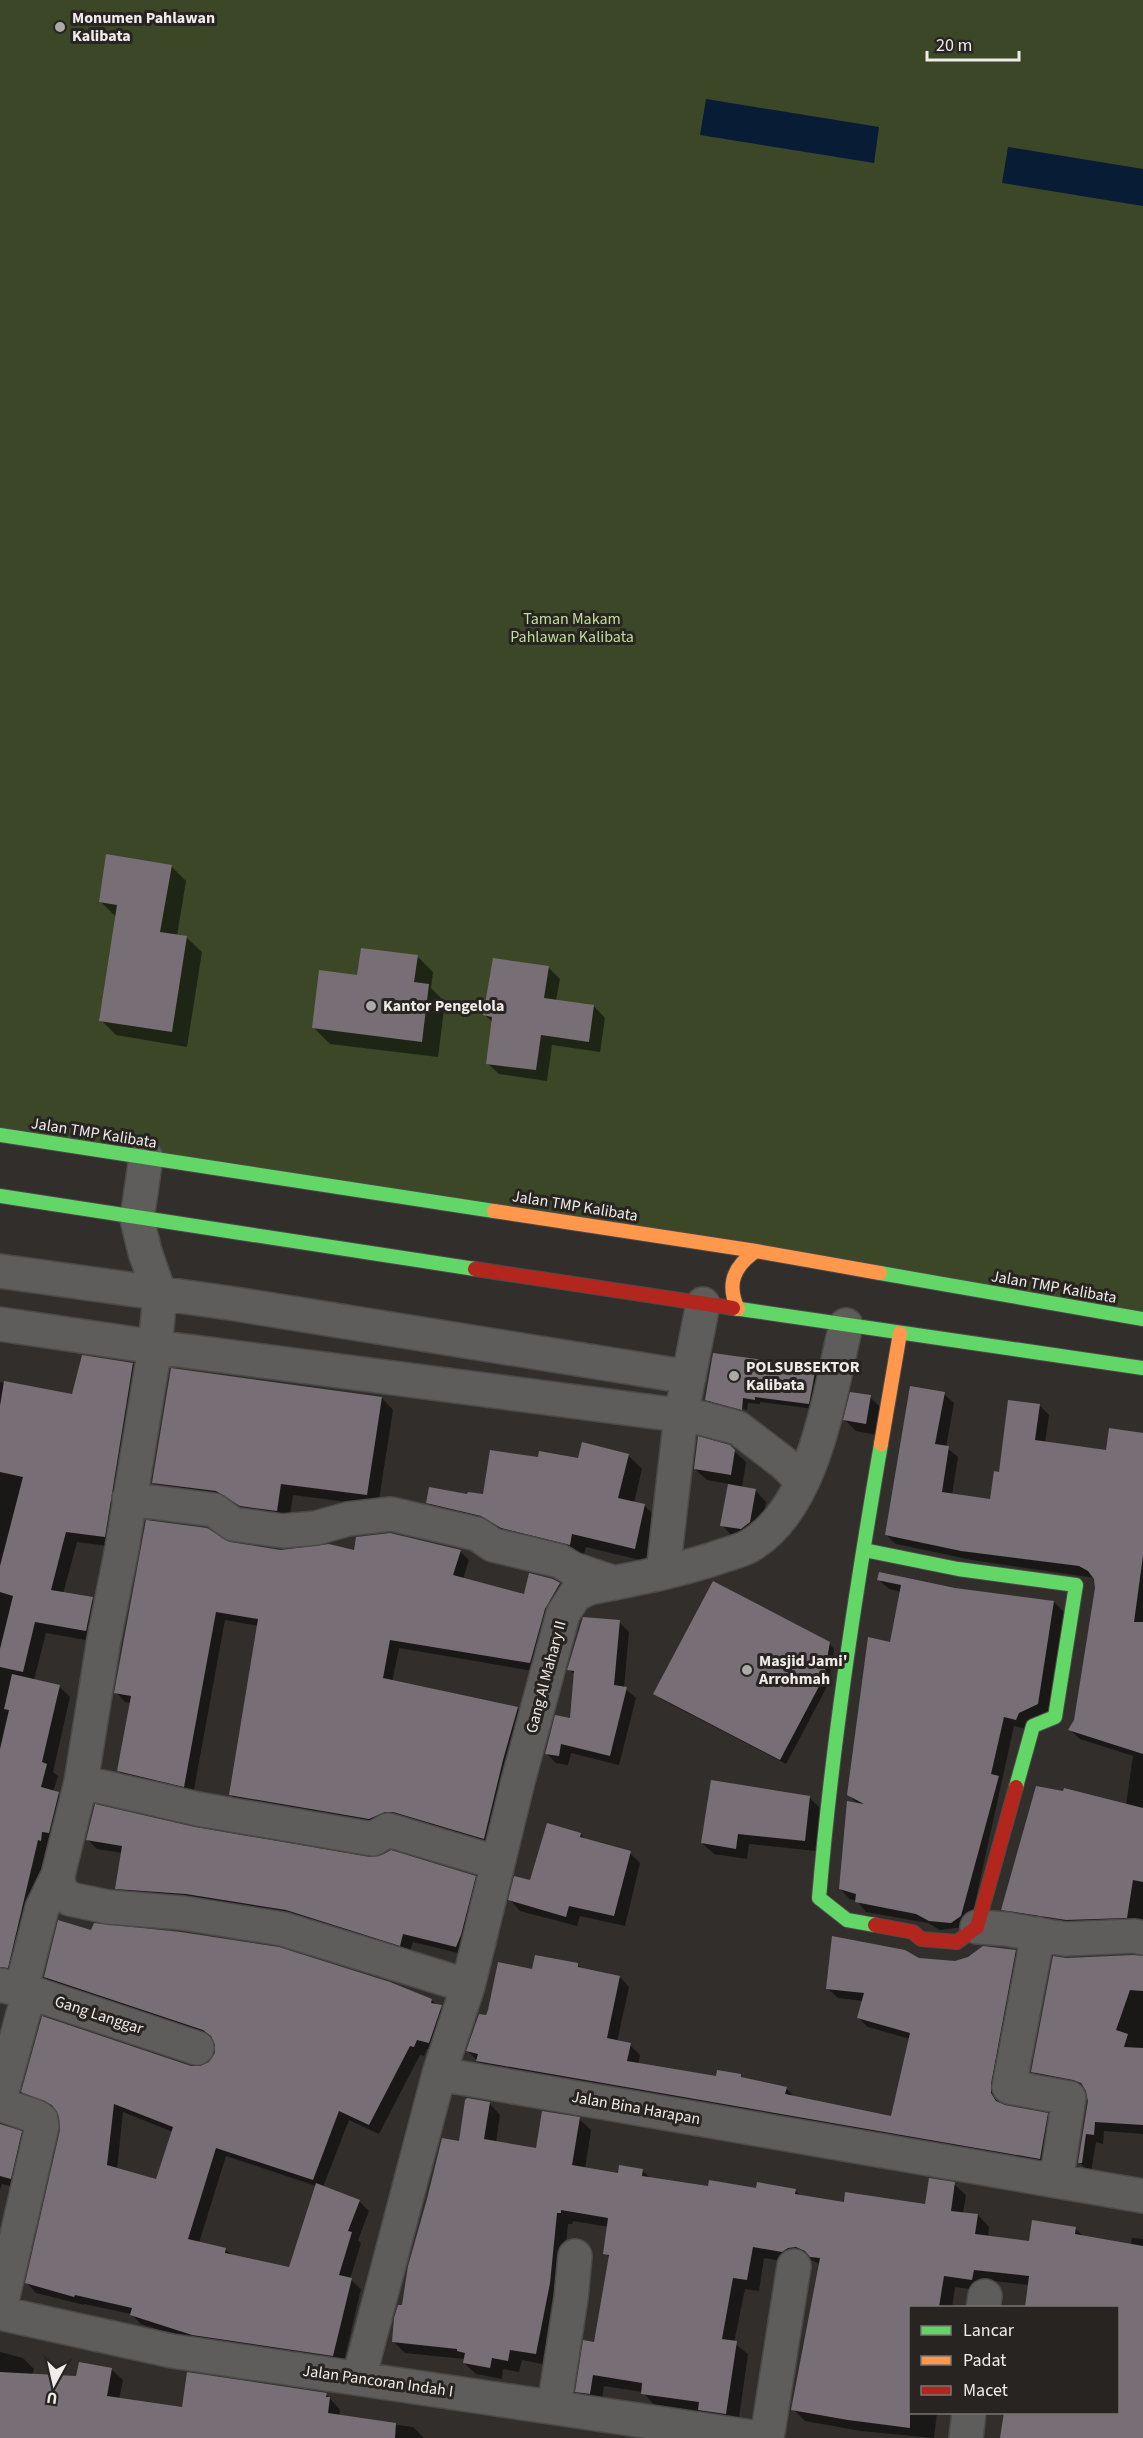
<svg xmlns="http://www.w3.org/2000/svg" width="1143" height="2438" font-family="'Source Sans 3',sans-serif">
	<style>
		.green { fill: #3b4727 }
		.water { fill: #081c36 }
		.shadow { fill: #0007; fill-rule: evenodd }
		.building { fill: #776f75; fill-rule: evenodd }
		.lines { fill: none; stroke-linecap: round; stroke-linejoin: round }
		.street-casing { stroke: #4c4a48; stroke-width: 36 }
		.fast-casing { stroke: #4c4a48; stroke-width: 16 }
		.slow-casing { stroke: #4c4a48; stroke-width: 16 }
		.jam-casing { stroke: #4c4a48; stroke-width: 16 }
		.street { stroke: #5e5d5c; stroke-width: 33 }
		.fast { stroke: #63d668; stroke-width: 14 }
		.slow { stroke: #ff974d; stroke-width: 14 }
		.jam { stroke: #b3261e; stroke-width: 14 }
		.poi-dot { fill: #acaaa8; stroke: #282421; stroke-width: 2 }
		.labels { text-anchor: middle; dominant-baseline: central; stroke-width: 6; stroke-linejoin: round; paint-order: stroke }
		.poi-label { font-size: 16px; font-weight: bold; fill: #efecea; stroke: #282421; text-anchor: start }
		.park-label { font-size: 16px; fill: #c2df9b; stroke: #282421 }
		.street-label { font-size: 16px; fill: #efecea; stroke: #282421 }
	</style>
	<rect width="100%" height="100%" fill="#312e2c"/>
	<path class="green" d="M0,0H1143V1319L0,1135Z"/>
	<path class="water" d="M706,99L879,127L874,163L700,135Z
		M1008,147L1143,169V206L1002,183Z"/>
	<path class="shadow" d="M171,866L186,881L177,936L186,937L202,952L187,1047L116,1035L101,1020L116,917L100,901Z
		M417,956L433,972L431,988L445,1002L438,1057L330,1044L314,1028L359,977Z
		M548,967L560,979L556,1001L594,1006L605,1018L600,1052L552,1045L547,1081L499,1074L487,1063L493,1023L485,1015Z
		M714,1355L816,1368L821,1374L814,1409L760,1402V1404L748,1403L747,1410L711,1400V1403L747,1414L712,1405L707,1399Z
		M133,1364L144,1375L115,1547L77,1542L63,1594L92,1599L103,1610L97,1642L46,1633L34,1680L59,1686L70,1697L53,1772L58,1776L53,1792L58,1794L69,1805L18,1978L0,1981V1382L74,1396Z
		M944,1394L954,1403L946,1447L958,1457L952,1495L991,1501L1000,1473L1039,1405L1049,1415L1045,1443L1107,1451L1143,1434V1927L1077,1929L1012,1919L1003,1909L1126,1805L1133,1756L1080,1739L1070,1730L1075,1720L1096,1588L1095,1578L972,1560L896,1544L886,1535Z
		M870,1397L881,1408L877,1435L856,1431L845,1420Z
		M382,1398L393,1410L378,1506L293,1495L289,1522L165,1494L153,1483Z
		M734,1451L746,1462L742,1488L755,1490L766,1502L761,1533L733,1537L722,1525L729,1484L707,1480L695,1469Z
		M628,1455L642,1469L634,1503L645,1506L658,1519L648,1562L586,1547L583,1558L441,1516L427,1502L469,1496H485L539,1459H580Z
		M229,1544L281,1551H460L469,1560L463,1579L525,1596L559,1584L568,1593L539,1672L399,1648L392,1682L518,1708L527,1718L493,1847L240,1804L231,1795L259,1626L225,1620L193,1795L128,1780L118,1771L131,1703L125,1702L116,1692Z
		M879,1580L1054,1602L1064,1612L1048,1713L1026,1729L1014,1726L970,1926L940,1930L928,1923L866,1912L857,1901L850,1899L840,1889L859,1805L849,1795L892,1643L901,1592L889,1589Z
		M619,1622L629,1632L624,1688L636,1698L619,1765L571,1753L568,1765L556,1763L546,1753L571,1720L575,1675L569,1669Z
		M829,1643L834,1649L829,1683L786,1764L661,1699L655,1693Z
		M809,1797L820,1808L816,1851L749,1844L747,1859L714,1854L702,1843Z
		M195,1829L475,1877L484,1887L466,1955L413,1942L409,1954L126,1898L117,1888L123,1853L97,1849L88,1840Z
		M580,1834L586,1840L630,1853L640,1863L625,1926L580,1916L577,1926L520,1911L510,1900Z
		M92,1932L431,2000L451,2016L439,2052L427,2049L424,2056L420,2055L379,2134L349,2120L323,2187L359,2201L369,2211L358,2240L361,2243L350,2279L361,2289L343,2365L203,2344L141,2324L131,2314L84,2304V2305L36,2293L27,2283L62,2130L58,2112L33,2101L23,2091L191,2067L200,2068L210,2064L216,2054L215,2040L55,1986L45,1977ZM123,2112L173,2132L157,2181L117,2169ZM226,2156L316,2186L290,2269L233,2256L225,2249L199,2243Z
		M1015,1951L1025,1961L1000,2094V2104L1047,2115L1057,2124L1050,2168L487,2071L468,2051L487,2017L533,1971L578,1965L582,1969L620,1977L629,1987L617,2042L630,2045L640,2055L638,2065L717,2078L741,2076L744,2079L786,2088L795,2097L893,2118L910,2039L868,2027L858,2018L863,2001L838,1998L828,1989L919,1959L956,1962Z
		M1143,1958V2134L1104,2131L1103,2144L1096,2142L1091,2172H1089L1079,2162L1089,2101L1088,2091L1042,2081L1033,2071L1066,1959Z
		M489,2103L500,2115L496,2143L538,2149L579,2119L591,2130L585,2169L619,2175L642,2170L650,2178L710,2188L795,2190L802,2197L845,2204L926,2206L954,2184L966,2195L963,2214L978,2215L989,2227L988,2237L1030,2243L1075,2228L1085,2238L1131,2245L1132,2238L1143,2239V2438H1004L1118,2412V2308H1026L1029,2285L985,2280L983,2291L955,2287L952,2308H910V2412H937L934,2438L861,2431L805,2421L793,2409L821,2265L810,2259H800L795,2263L764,2258L759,2291L745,2289L734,2343L748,2354L738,2425L711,2421L701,2412L654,2405L643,2392L604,2386L601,2405L589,2403L577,2391L595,2344L610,2258L605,2253L609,2227L573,2221L572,2224H568L561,2296L547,2365L522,2360L519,2372L503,2369L502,2379L476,2374L464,2363L465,2359L405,2353L393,2341L404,2307L460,2143Z
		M0,2125L21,2133L32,2144L21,2189L2,2184L0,2190Z
		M0,2352L23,2358L34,2369L32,2375L78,2378L111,2369L123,2380L119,2399L184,2409L326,2394L340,2410L339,2417L413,2427L424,2438H0Z"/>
	<path class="building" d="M106,854L172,865L160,932L187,936L172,1032L99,1021L117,905L99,902Z
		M361,948L418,955L414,982L429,984L422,1042L312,1028L319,970L357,975Z
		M493,958L549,966L544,998L594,1005L589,1042L541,1035L536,1070L486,1064L492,1017L483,1015Z
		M713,1353L816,1367L809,1404L755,1397V1400L743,1398L742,1410L705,1400Z
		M82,1355L133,1363L105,1537L66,1532L51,1590L93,1597L86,1631L35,1622L23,1672L0,1667V1649L13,1596L0,1592V1566L23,1477L0,1472V1406L4,1381L72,1394Z
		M171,1368L382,1397L367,1495L281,1484L277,1511L240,1506L216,1491L152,1483Z
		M910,1386L945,1392L935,1444L949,1446L942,1492L990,1499L994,1471L999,1472L1008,1400L1040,1404L1035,1440L1106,1450L1109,1428L1143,1433V1556L1134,1622H1143V1754L1068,1730L1074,1720L1095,1588L1094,1579L1088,1571L1079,1566L961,1551L885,1535Z
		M850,1392L871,1395L866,1424L843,1420Z
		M698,1436L730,1445L735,1450L731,1475L694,1469Z
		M582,1442L629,1454L618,1498L645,1504L635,1549L572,1534L570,1545L501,1528L481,1516L426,1503L429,1487L467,1494L468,1492L483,1494L490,1450L538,1457L539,1451L578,1458Z
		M728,1484L756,1489L750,1522L741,1529L720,1526Z
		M146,1520L207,1528L230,1542L281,1550L329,1544L354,1550L356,1537L390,1533L461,1550L453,1575L524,1594L529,1573L553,1579L560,1583L545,1609L530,1663L390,1640L383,1678L518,1707L503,1760L484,1839L393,1812H385L369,1819L229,1795L258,1619L216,1612L184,1787L117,1771L131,1696L114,1693Z
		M879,1572L955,1588L1054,1601L1038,1704L1019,1713L1016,1720L1004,1717L991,1774L999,1776L961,1916L951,1923L929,1921L916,1914L855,1902L856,1894L839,1889L847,1801L864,1804L847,1795L868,1637L890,1642L901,1585L877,1580Z
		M713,1581L830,1642L824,1677L780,1760L653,1694Z
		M583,1617L620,1620L614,1685L627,1687L610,1756L561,1744L559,1756L545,1754L555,1715L570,1718L574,1671L567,1670Z
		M12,1674L60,1685L42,1762L47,1764L41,1787L59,1792L49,1833L42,1832L41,1841L38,1840L8,1968L0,1967V1749L9,1710L4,1709Z
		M711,1780L810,1796L805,1841L738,1834L736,1849L701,1843Z
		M1036,1786L1063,1791L1064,1788L1143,1808V1882L1133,1880L1127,1918L1066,1920L1001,1910Z
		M95,1804L195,1827L370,1857L382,1855L391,1850L476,1876L461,1935L456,1947L403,1934L400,1946L286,1910L186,1894L115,1889L122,1846L86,1840Z
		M547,1823L581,1833L580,1837L631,1851L614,1916L569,1906L566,1917L508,1900L514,1876L530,1880Z
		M58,1920L91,1930L94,1923L181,1932L279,1947L390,1982L432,1999L431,2003L442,2005L429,2043L417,2040L414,2047L410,2046L369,2125L339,2111L313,2180L216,2148L188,2239L226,2248L225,2253L289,2267L316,2183L360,2200L348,2231L352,2232L339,2275L352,2278L333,2356L192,2335L130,2315L132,2308L75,2295L74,2297L25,2283L60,2130L59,2117L52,2105L21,2092L42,2016L191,2066H200L209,2062L215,2053V2045L211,2036L203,2030L44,1977ZM114,2104L173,2127L156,2179L107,2165Z
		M832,1936L905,1950L919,1958L955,1961L968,1957L983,1946L1016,1950L991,2084V2093L996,2101L1005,2105L1048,2113L1040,2159L476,2061L478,2054L466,2051L479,2014L486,2015L488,2010L498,1962L532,1969L535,1955L578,1963V1967L620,1976L607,2038L631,2043L627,2061L716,2076L717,2070L741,2074V2077L787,2087L785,2094L891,2116L910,2033L857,2018L864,1993L826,1989Z
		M1133,1955L1143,1956V1991L1130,1990L1116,2030L1128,2034L1124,2047L1143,2048V2125L1095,2122L1094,2135L1086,2134L1082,2163H1078L1088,2101L1086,2091L1081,2083L1073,2080L1031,2072L1053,1956L1066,1958Z
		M467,2098L490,2102L484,2139L536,2148L542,2111L580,2117L572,2165L618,2173L619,2165L643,2169L642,2176L708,2186L709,2180L756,2188L757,2182L796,2189L795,2194L844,2202L845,2192L925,2204L929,2178L955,2182L951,2211L978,2214L975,2234L1029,2241L1032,2220L1076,2227L1075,2234L1143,2246V2438H1000L1004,2412H1118V2307H1025L1029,2276L974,2270L972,2280L944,2276L939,2307H910V2428L848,2420L791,2410L820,2258L810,2257L805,2251L796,2247L788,2248L782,2252L753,2247L747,2280L733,2278L722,2339L737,2341L726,2414L698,2410L699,2402L641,2394L642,2383L593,2375L590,2394L575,2392L583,2340L594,2342L609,2255L603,2254L608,2218L561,2210V2213H557L550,2283L536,2354L510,2350L508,2361L492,2358L490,2368L463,2363L465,2353L457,2351V2349L392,2342L394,2318L398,2305H402L408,2266L427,2199L442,2138L459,2141L465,2100Z
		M0,2124L22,2131L11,2179L0,2176Z
		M79,2362L112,2368L107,2396L182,2407L187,2372L327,2393L326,2397H330L328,2413L396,2423L395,2438H0V2372L76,2376Z"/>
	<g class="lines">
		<g class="street-casing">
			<path id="street" d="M146,1157L137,1219L145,1252L160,1295L155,1347L122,1548L104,1639L81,1782L58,1875L59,1889L70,1899L108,1907L183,1913L283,1929L468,1986
				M0,1271L229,1303L689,1377
				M0,1324L155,1347L701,1418L738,1428L785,1464L802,1481
				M129,1499L214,1510L233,1524L283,1531L316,1528L348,1519L391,1514L477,1534L493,1545L560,1561L573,1569L615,1583
				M663,1572L681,1416L703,1304
				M81,1782L198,1809L373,1839L388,1830L498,1863
				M977,1927L1006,1929L1065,1939L1135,1936L1143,1938
				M1038,1934L1009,2087L1069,2098L1056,2181
				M0,1985L29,1992L197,2048
				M21,1991L42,1908L58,1875
				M439,2074L1143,2196
				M0,2099L29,1992
				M0,2104L37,2117L41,2120L42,2126L0,2309
				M983,2308L985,2296
				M0,2313L172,2351L759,2438
				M359,2378L439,2074L468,1986L518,1781L563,1614L575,1595L589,1588C633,1579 679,1571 722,1556C731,1553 743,1550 751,1545C816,1505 829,1394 846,1325
				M554,2407L571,2298L575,2256
				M767,2438L794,2266
				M966,2438L969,2412"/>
		</g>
		<g class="fast-casing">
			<path id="fast" d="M0,1135L494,1211
				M0,1196L475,1269
				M880,1273L1143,1319
				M733,1308L1143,1368
				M864,1550L958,1569L1076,1585L1055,1717L1033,1726L1016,1787
				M875,1925L847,1920L819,1898C832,1745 855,1595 881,1444"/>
		</g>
		<g class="slow-casing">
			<path id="slow" d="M494,1211L756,1251L880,1273
				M738,1309C726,1284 734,1266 756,1251
				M881,1444L900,1333"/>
		</g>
		<g class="jam-casing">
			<path id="jam" d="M475,1269L733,1308
				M875,1925L913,1932L921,1939L957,1942L977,1927L1016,1787"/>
		</g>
		<use href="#street" class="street"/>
		<use href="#fast" class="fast"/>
		<use href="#slow" class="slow"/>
		<use href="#jam" class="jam"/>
	</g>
	<g class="poi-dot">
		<circle cx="60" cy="27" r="6"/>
		<circle cx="371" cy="1006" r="6"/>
		<circle cx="734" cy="1376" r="6"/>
		<circle cx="747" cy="1670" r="6"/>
	</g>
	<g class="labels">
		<g class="poi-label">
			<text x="72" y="18">Monumen Pahlawan<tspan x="72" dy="18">Kalibata</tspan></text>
			<text x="383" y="1006">Kantor Pengelola</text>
			<text x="746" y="1367">POLSUBSEKTOR<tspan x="746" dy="18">Kalibata</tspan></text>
			<text x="759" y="1661">Masjid Jami'<tspan x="759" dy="18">Arrohmah</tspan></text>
		</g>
		<g class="park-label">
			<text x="572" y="619">Taman Makam<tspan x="572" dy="18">Pahlawan Kalibata</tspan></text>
		</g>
		<g class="street-label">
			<text transform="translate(94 1133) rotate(9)">Jalan TMP Kalibata</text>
			<text transform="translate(575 1206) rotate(9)">Jalan TMP Kalibata</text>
			<text transform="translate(1054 1287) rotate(10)">Jalan TMP Kalibata</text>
			<text transform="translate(546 1677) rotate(-75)">Gang Al Mahary II</text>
			<text transform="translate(99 2015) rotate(18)">Gang Langgar</text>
			<text transform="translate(636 2108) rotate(10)">Jalan Bina Harapan</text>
			<text transform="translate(378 2381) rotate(8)">Jalan Pancoran Indah I</text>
		</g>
	</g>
	<rect x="909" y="2306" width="210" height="108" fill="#282421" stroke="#787471" stroke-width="1.5"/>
	<rect x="921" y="2326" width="30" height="9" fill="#63d668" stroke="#787471" stroke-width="1.5"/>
	<text x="963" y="2336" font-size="18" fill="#efecea">Lancar</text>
	<rect x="921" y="2356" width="30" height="9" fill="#ff974d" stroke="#787471" stroke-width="1.5"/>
	<text x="963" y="2366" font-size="18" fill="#efecea">Padat</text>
	<rect x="921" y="2386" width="30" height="9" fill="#b3261e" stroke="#787471" stroke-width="1.5"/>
	<text x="963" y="2396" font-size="18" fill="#efecea">Macet</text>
	<g transform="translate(54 2384) rotate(188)" stroke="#282421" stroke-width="4.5" paint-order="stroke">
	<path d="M0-4.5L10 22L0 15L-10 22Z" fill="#efecea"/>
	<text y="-9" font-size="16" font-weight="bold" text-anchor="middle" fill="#efecea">U</text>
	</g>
	<path d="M927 51v9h92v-9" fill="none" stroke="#efecea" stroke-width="3"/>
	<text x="936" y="51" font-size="18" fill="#efecea" stroke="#282421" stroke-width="4.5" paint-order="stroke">20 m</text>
</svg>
